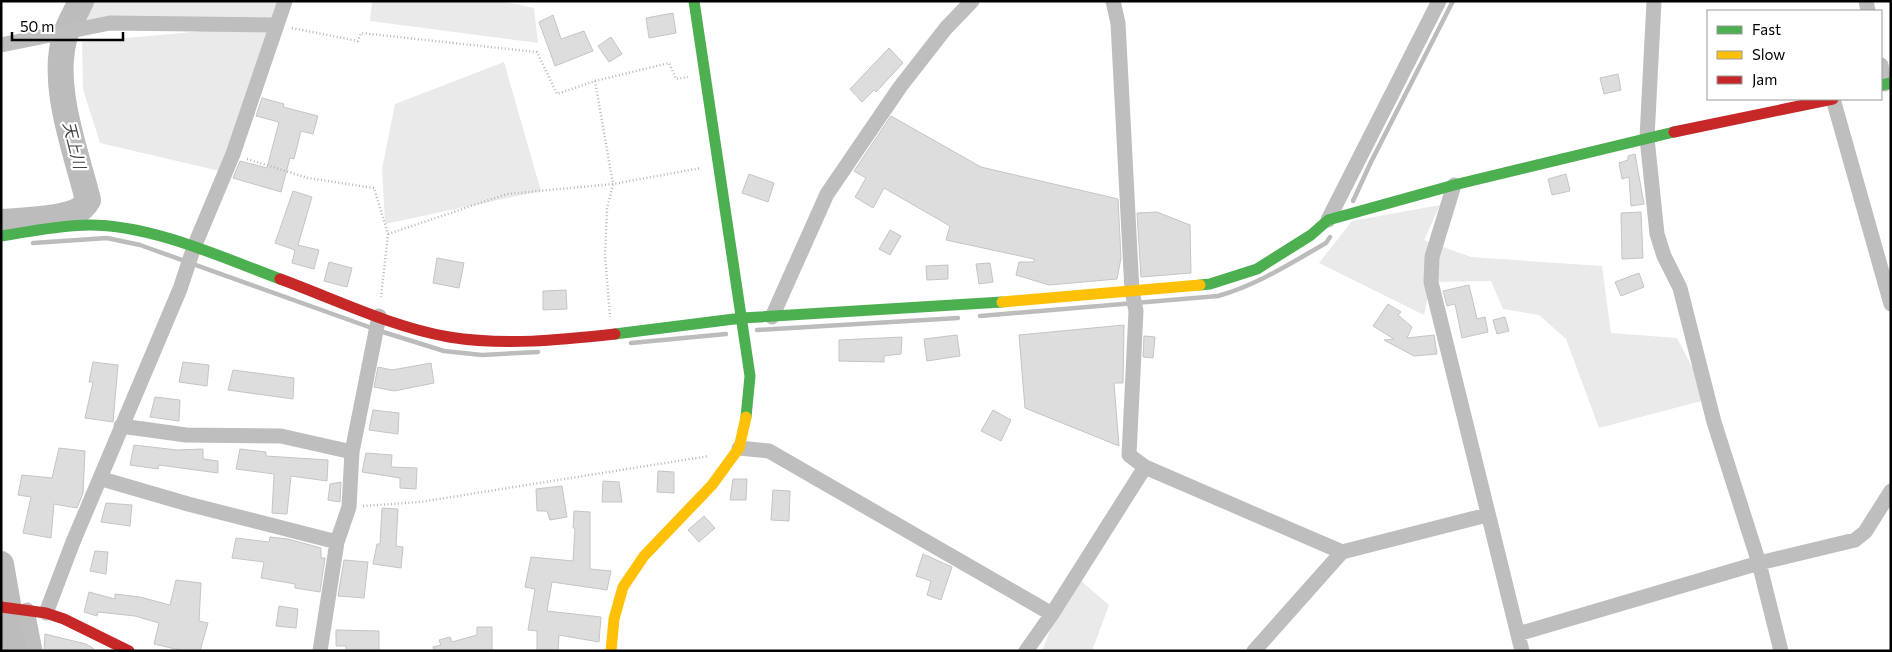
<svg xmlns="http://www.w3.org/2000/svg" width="1892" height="652" font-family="Commissioner,'Noto Sans JP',sans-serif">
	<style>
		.green { fill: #eaeaea }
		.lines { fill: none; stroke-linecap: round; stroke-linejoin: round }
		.stream { stroke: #bcbcbc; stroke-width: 4.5 }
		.river { stroke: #bcbcbc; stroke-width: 26 }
		.building { fill: #ddd; stroke: #c5c5c5 }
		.path { stroke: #b8b8b8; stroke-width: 2.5; stroke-dasharray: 1 2.5; stroke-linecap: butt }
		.street { stroke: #bebebe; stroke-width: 15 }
		.fast { stroke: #4caf50; stroke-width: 11 }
		.slow { stroke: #ffc107; stroke-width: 11 }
		.jam { stroke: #c62828; stroke-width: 11 }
		.labels { text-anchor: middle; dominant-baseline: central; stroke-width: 4.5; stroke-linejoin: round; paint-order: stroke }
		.water-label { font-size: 16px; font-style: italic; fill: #414141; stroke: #fff }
	</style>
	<rect width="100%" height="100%" fill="#fff"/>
	<path class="green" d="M91,1H285L224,172L100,143L83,89L82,42L269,25L82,22Z
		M372,1H501L534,8L538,43L370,21Z
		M504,62L541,191L385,224L382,169L395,104Z
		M1440,205L1424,240L1471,257L1602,266L1611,333L1677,338L1709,399L1599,428L1566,339L1539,315L1503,309L1491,281L1431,282L1424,315L1319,263L1352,221Z
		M1081,581L1109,605L1092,651H1042L1062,599Z"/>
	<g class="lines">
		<path class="stream" d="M1353,201L1371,162L1453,1
			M33,243L107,238L140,245L383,332L444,351L482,355L538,352
			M980,316L1218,296C1257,285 1291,263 1326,243L1330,237
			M757,330L958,318
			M631,343L726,334"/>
		<path class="river" d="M1,222C21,221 60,219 77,211C82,209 85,205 88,200C76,151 49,83 66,33C70,22 76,12 81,1
			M1,564L16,651"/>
	</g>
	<path class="building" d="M673,13L676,33L649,38L646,18Z
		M553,15L561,39L584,31L593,51L555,66L539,22Z
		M611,37L622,54L609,62L598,46Z
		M889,48L903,63L876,92L874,90L862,102L850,89Z
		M1618,74L1621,90L1604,94L1600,78Z
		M262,98L284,104L283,107L318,116L313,134L301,131L294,159L290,158L281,192L233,178L240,161L267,168L279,122L256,116Z
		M891,116L981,167L1118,199L1121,258L1117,279L1049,285L1016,275L1019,262H1034V259L946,240L950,226L884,188L873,208L855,197L866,178L854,171Z
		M1635,154L1644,204L1631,206L1629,177L1622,179L1619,163L1628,160V156Z
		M749,174L774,183L768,202L742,193Z
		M1566,174L1570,191L1552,195L1548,179Z
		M293,191L312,197L298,245L319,250L314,269L292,263L295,250L275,243Z
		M1157,212L1190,225L1191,273L1141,277L1137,213Z
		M1641,212L1643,258L1622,259L1621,213Z
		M890,230L901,236L890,255L879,249Z
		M437,258L464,263L459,288L433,283Z
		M329,262L352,268L347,287L324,281Z
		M990,263L993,282L979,284L976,264Z
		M948,265V279L927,280L926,266Z
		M1639,273L1644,287L1621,296L1615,282Z
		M1469,285L1477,319L1485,317L1488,332L1462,338L1455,304L1447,306L1443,291Z
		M566,290L567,309L543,310V291Z
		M1388,304L1401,312L1398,315L1412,327L1407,338L1434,335L1437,354L1414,356L1384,340L1394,339L1373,326Z
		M1505,317L1509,331L1497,334L1493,320Z
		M1124,325L1123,383H1114L1119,446L1025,408L1019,335Z
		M957,335L960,356L927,361L924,339Z
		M1144,336L1155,337L1153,358L1143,357Z
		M902,337L901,354L884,356V362L839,361V340Z
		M93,362L118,365L113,422L85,418L93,382H89Z
		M183,362L209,365L207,386L179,382Z
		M431,363L434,383L394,391L374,387L378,367L392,370Z
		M233,370L294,378L293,399L228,390Z
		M155,397L180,400L179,421L150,417Z
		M373,410L399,413L398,434L369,430Z
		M993,410L1011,420L1001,441L981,431Z
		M134,445L177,450L203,449V459L218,461V473L159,465L158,469L130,465Z
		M59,448L85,451L83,493L77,508L54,504L51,538L23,533L31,497L18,495L22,475L52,478Z
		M240,449L266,452V456L328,460L327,481L291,476L287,514L272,513L274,474L236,469Z
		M366,453L392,455L391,467L417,468L416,489L400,488V478L362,472Z
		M658,471L674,472V493L657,492Z
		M733,479H747L746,500H730Z
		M603,481L619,482L622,502H602Z
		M341,482L340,502L328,500L330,484Z
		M562,486L567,517L550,520L547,511H537L536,489Z
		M773,490L790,491L789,521L771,520Z
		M106,503L132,505L130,526L101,522Z
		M382,508L398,509L396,546L403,547L401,568L373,564L377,544H380Z
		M574,511L590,512V569L611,571L607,590L552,582L547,611L601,617L599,642L559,635L558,651H537V631L528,630L535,589L525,587L531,557L573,561L575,528H573Z
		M704,516L715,528L699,542L688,530Z
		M270,537L288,539L321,548V558H325L320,592L295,588V584L261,578L264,562L232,558L236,538L269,542Z
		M95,551L108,552L106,574L90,571Z
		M923,554L952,567L941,600L927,595L931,581L916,576Z
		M344,560L368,562L364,598L338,596Z
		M176,580L201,583L199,621L208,623L200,651H184L154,644L159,623L135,616L98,612L97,616L84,612L89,592L115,599V594L140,597L170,605Z
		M279,606L298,609L296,628L276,626Z
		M477,627H492V651H434L433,647L441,645L439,640L450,637L452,642L477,635Z
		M336,630L379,631V651H346V646H336Z
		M45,634L86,644L93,648V651H44Z"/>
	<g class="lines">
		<path class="path" d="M65,18L73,1
			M292,28L358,41L361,33L537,52L557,94L595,81L669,63L676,79L688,77
			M595,81L613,184L607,209L605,254L610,317
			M247,159L308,178L374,188L388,234L381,297
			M388,234L507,194L613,184L701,168
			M363,506L420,502L709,456"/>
		<path class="street" d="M1113,1L1118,23L1132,291L1136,311L1129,455L1145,467L1342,552
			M1654,1L1647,138L1657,234L1664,256L1680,288L1714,422L1759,563L1781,651
			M1866,1L1868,11
			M1,45L110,23L276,25
			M1881,65L1885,84
			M1833,99L1891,304
			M1454,185L1432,257L1431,282L1522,651
			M1328,220L1439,1
			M772,317L827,194L900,87L946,28L972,1
			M121,426L186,435L281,436L352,452
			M739,448L769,451L1052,614
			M102,479L188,504L337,542
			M27,610L35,651
			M46,613L73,542L180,289L194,247L233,154L285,1
			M1518,634L1759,563L1855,540L1865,532L1891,491
			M320,651L337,542L349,507L352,452L379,316
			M1026,651L1052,614L1145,467
			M1254,651L1342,552L1487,515"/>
		<path class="fast" d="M694,1L750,376L746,417
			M1881,85L1891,83
			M1,236C30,232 59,225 89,225C152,225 221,257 280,279
			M1200,285L1210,284L1257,269L1311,235L1328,220L1454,185L1674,132
			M615,334L742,318L1002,302"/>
		<path class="slow" d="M1002,302L1200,285
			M611,651L614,619L623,587L644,556L712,485L739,448L746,417"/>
		<path class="jam" d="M1674,132L1833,99
			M280,279C335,299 391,327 449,337C504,346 560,340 615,334
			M1,607L46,613L64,619L129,651"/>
	</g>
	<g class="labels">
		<g class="water-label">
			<text transform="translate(75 145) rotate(76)">天上川</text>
		</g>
	</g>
	<rect width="1892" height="652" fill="none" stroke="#000000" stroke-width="5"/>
	<rect x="1707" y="10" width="175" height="90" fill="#ffffff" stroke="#999999"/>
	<rect x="1717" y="26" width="25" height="8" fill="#4caf50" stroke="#999999"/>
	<text x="1752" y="35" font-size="15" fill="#000000">Fast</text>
	<rect x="1717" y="51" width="25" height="8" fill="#ffc107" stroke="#999999"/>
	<text x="1752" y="60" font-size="15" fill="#000000">Slow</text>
	<rect x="1717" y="76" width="25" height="8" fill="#c62828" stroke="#999999"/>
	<text x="1752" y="85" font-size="15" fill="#000000">Jam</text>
	<path d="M12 32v8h111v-8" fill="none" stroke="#000000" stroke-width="2.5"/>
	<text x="20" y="32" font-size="15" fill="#000000" stroke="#ffffff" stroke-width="4" paint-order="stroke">50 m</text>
</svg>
